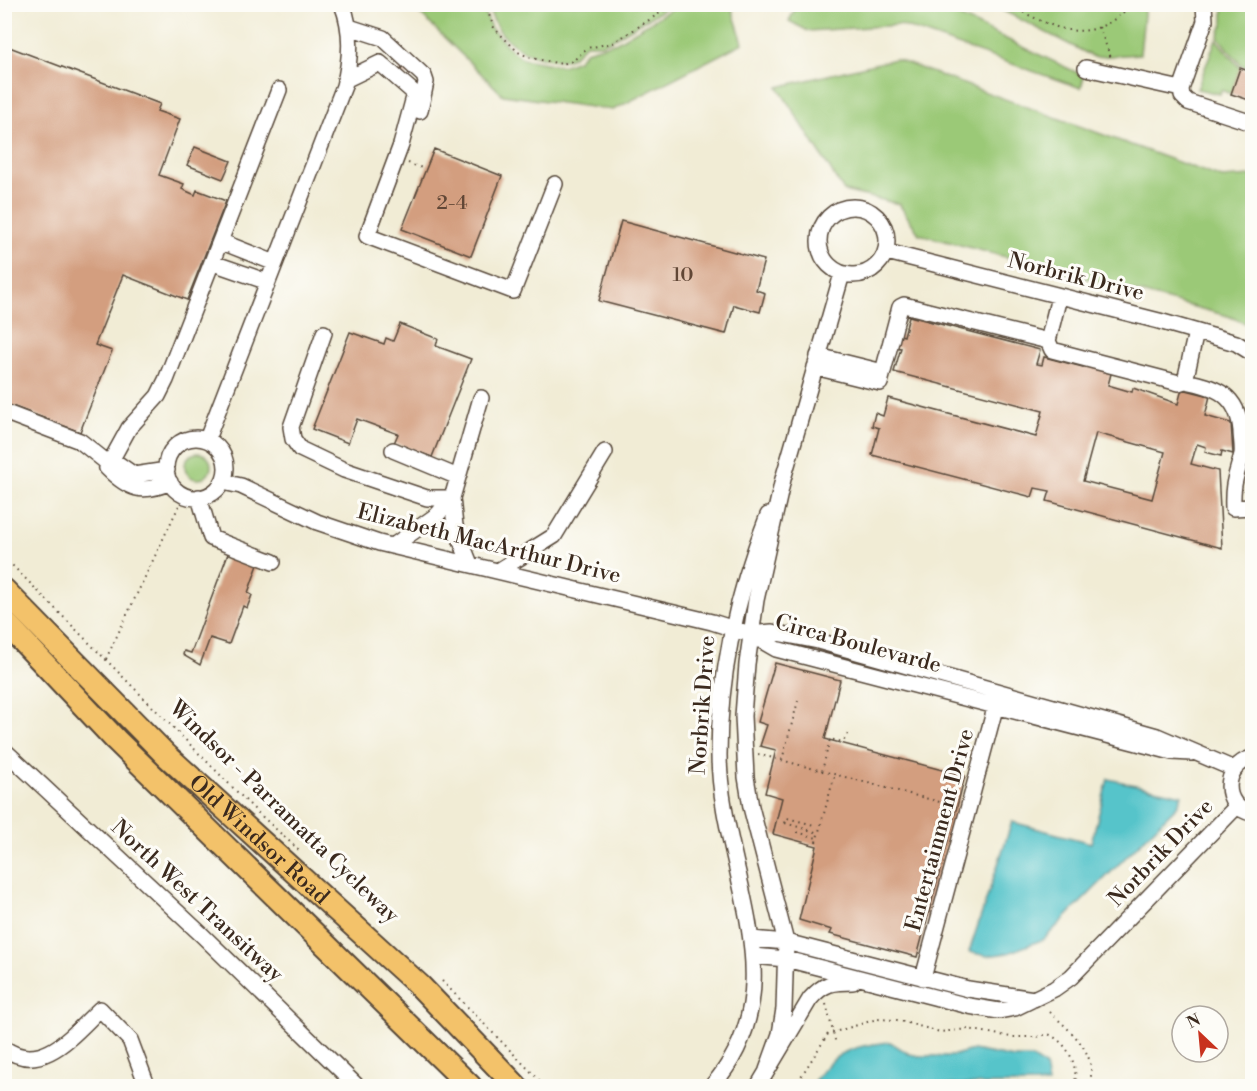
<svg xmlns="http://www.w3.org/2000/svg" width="1257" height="1091" font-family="'Libre Bodoni',serif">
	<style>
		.green { fill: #9bc977; stroke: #6b7a4a; stroke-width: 1.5 }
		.water { fill: #56c4ca; stroke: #487774; stroke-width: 1.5 }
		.building { fill: #d39e7f; fill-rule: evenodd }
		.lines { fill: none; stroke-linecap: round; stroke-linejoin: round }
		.minor-casing { stroke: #564739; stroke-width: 18 }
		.highway-casing { stroke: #564739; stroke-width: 26 }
		.path { stroke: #564739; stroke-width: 2; stroke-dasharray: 1.5 4.5; stroke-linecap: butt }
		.minor { stroke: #fff; stroke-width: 15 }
		.highway { stroke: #f3c26a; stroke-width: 22 }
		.labels { text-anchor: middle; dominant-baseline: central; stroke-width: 6; stroke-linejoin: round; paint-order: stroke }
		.number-label { font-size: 20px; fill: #614736 }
		.street-label { font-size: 22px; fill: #3b2a1e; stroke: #fdfcf7 }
	</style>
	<rect width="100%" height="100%" fill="#fdfcf7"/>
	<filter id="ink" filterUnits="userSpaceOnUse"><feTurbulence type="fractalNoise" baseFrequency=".0167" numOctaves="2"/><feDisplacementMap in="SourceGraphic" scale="12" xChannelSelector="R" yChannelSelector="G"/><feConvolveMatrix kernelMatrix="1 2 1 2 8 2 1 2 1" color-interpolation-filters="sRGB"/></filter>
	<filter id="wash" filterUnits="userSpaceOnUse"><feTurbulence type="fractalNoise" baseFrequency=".008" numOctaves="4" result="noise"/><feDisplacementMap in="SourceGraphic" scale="24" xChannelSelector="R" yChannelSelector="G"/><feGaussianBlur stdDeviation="1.35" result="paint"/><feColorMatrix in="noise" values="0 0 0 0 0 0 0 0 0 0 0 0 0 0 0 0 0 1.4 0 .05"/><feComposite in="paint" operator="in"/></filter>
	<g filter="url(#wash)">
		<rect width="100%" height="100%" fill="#f1ecd5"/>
		<path class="green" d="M411,5H482L491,28L512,51L524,59L562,66L578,60L586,51L617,42L678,5H739L732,9L743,43L613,110L503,95Z
			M488,5V4L671,5L611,40L602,44H586C580,49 576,56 568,59C561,62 553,59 545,58C516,53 495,34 488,5Z
			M917,5L922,7L935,5L1084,76L1081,88L900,25L808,31L789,21L795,9L788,5Z
			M992,5H1145L1140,54L1094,57Z
			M1223,5H1252V69L1241,65L1218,37L1223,24Z
			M1216,39L1240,68L1231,94L1221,90L1220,94L1197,89Z
			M895,59L1222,178L1252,176V326L1228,316L919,234L899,204L844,191L778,87Z
			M185 466a13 13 0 1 1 26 0a13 13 0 1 1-26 0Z"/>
		<path class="water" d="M1108,779L1182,795L1177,806L1044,939L1008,953L987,956L969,952L1012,822L1091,843Z
			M890,1042L909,1054L920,1056H951L973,1050L1014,1058H1032L1045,1066L1048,1084L811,1086C834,1051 849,1047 890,1042Z"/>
		<g id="blocks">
			<path class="building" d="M4,45L160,104L157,111L180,119L159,175L184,184L182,189L195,195L197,190L226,201L187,300L123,275L95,345L112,351L80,432L4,403Z
				M406,64L412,70L404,79L398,73Z
				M1240,68L1252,72V101L1231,94Z
				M195,147L231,161L223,179L187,165Z
				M434,149L502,176L471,256L402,229Z
				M621,221L764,260L756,290L765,293L760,312L734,305L726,334L599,301Z
				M909,316L1040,350L1036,364L1042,365L1044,357L1083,367L1084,363L1112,370L1108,385L1132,392L1133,388L1178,404L1182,389L1210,396L1205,416L1231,423L1233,454L1222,451L1221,456L1205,452L1206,447L1197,444L1191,464L1218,471L1222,548L1047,501L1050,491L1035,488L1032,497L872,455L879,428L872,426L875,413L883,416L888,398L1036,437L1043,411L894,372L901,348L893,347L897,334L904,336ZM1096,433L1165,452L1152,499L1083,481Z
				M400,324L438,339L436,346L471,359L432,457L394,443L398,434L357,419L348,443L312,429L350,332L384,344L386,338L393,341Z
				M229,551L259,562L248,593L252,595L247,608L243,606L229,644L210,638L200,665L183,655L184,651L191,653Z
				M775,663L840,680L825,739L965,776L917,957L830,934L832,930L799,920L817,846L773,834L782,798L765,793L776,750L760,746L767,725L758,722Z"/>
		</g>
	</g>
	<g filter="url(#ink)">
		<use href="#blocks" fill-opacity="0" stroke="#564739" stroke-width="1.5"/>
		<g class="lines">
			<g class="minor-casing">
				<path id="minor" d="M1204,4L1205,21L1181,89L1182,96L1188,102L1252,123
					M349,27L383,38L424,76L426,82L420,111
					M1086,68L1181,89
					M345,80L380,63L412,91L414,97L401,145L367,236L513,291L555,184
					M819 241a34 34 0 1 1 68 0a34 34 0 1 1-68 0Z
					M222,242L275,263
					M887,252L1159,321L1236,343L1252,353
					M213,263L268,282
					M1059,297L1048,341L1052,350L1179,383L1185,381L1196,332
					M324,333L291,427L293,439L300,449L344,470L427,498H452
					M818,356L883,372
					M815,367L880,383L900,307L904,305L1048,341
					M1185,381C1217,387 1238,395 1241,431C1241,438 1243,447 1242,454C1236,478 1232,482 1233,508L1252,507
					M4,412L80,441L109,464
					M166 468a30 30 0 1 1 60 0a30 30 0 1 1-60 0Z
					M207,439L344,86C351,59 353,31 342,4
					M393,450L458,477
					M111,459L134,475L167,470
					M170,482C142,495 128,489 107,468L129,428L158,396L166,380L279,90
					M223,482L241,486L317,522L379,543L712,622L750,634L776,649L1172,752L1191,753
					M199,497L211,538L273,562
					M393,546L437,515L452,498
					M470,564L455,526L452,498L481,398
					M498,571L554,536L605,452
					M750,634L772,632L818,641L1157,736L1234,769
					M4,750L202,935L357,1086
					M1252,758C1222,765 1221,808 1252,813
					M752,939L786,942L968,989L1034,999
					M754,956L786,959L969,1006L999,1011L1015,1008L1054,989L1071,977L1237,806
					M923,978L998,697
					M4,1048C42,1076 74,1033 100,1009L130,1040L145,1080
					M767,1070L780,1034L784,1009L786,942L751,807L746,777L743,716L747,664L756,600L783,479L842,274
					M712,1086C800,986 720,869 719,755C719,671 737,593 768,515
					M758,1086L810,999C824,983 832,982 853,982"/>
			</g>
			<g class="highway-casing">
				<g id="highway">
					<path id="s1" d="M4,590L166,755L420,986L516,1086"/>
					<path d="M4,621L116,740L470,1086"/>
				</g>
			</g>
			<path class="path" d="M485,4L494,28L518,52L531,58L562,64L573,61L587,48L613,43L674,4
				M1007,4C1055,28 1087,50 1132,4
				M1099,27L1111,58
				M408,163L425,169
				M4,557L255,810L301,852
				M106,659L184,495
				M758,754L955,806
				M782,760L798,701
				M822,771L830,739L843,742L848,734
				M785,823L819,833
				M785,823L787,818L814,825
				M797,832L817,838
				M816,842L835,774
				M442,981L545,1086
				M826,1004L836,1044
				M1050,1012C1072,1033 1099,1053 1089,1086
				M795,1086L828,1034L877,1019L897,1020L940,1032L968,1029L1011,1037H1037L1048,1034C1069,1043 1078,1066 1075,1086"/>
			<use href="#minor" class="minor"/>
			<use href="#highway" class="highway"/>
		</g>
	</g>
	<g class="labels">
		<g class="number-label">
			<text x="452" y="203">2-4</text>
			<text x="683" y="275">10</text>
		</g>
		<g class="street-label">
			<text transform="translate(1076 277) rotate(14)">Norbrik Drive</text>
			<text transform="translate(489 544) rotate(14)">Elizabeth MacArthur Drive</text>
			<text transform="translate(858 644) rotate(15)">Circa Boulevarde</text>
			<text transform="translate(703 705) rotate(-86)">Norbrik Drive</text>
			<text transform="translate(284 812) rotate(44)">Windsor - Parramatta Cycleway</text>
			<text transform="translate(940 830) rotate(-75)">Entertainment Drive</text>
			<text stroke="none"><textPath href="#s1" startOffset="357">Old Windsor Road</textPath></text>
			<text transform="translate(1161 853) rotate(-46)">Norbrik Drive</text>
			<text transform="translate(197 901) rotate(43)">North West Transitway</text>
		</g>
	</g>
	<rect width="1257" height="1091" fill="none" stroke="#fdfcf7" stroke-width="24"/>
	<g transform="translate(1200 1034) rotate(334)"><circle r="28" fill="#fdfcf7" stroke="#afa8a0" stroke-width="1.5"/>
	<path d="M0-4.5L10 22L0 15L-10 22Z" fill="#c8321e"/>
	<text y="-9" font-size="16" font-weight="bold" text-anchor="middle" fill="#3b2a1e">N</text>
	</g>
</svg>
